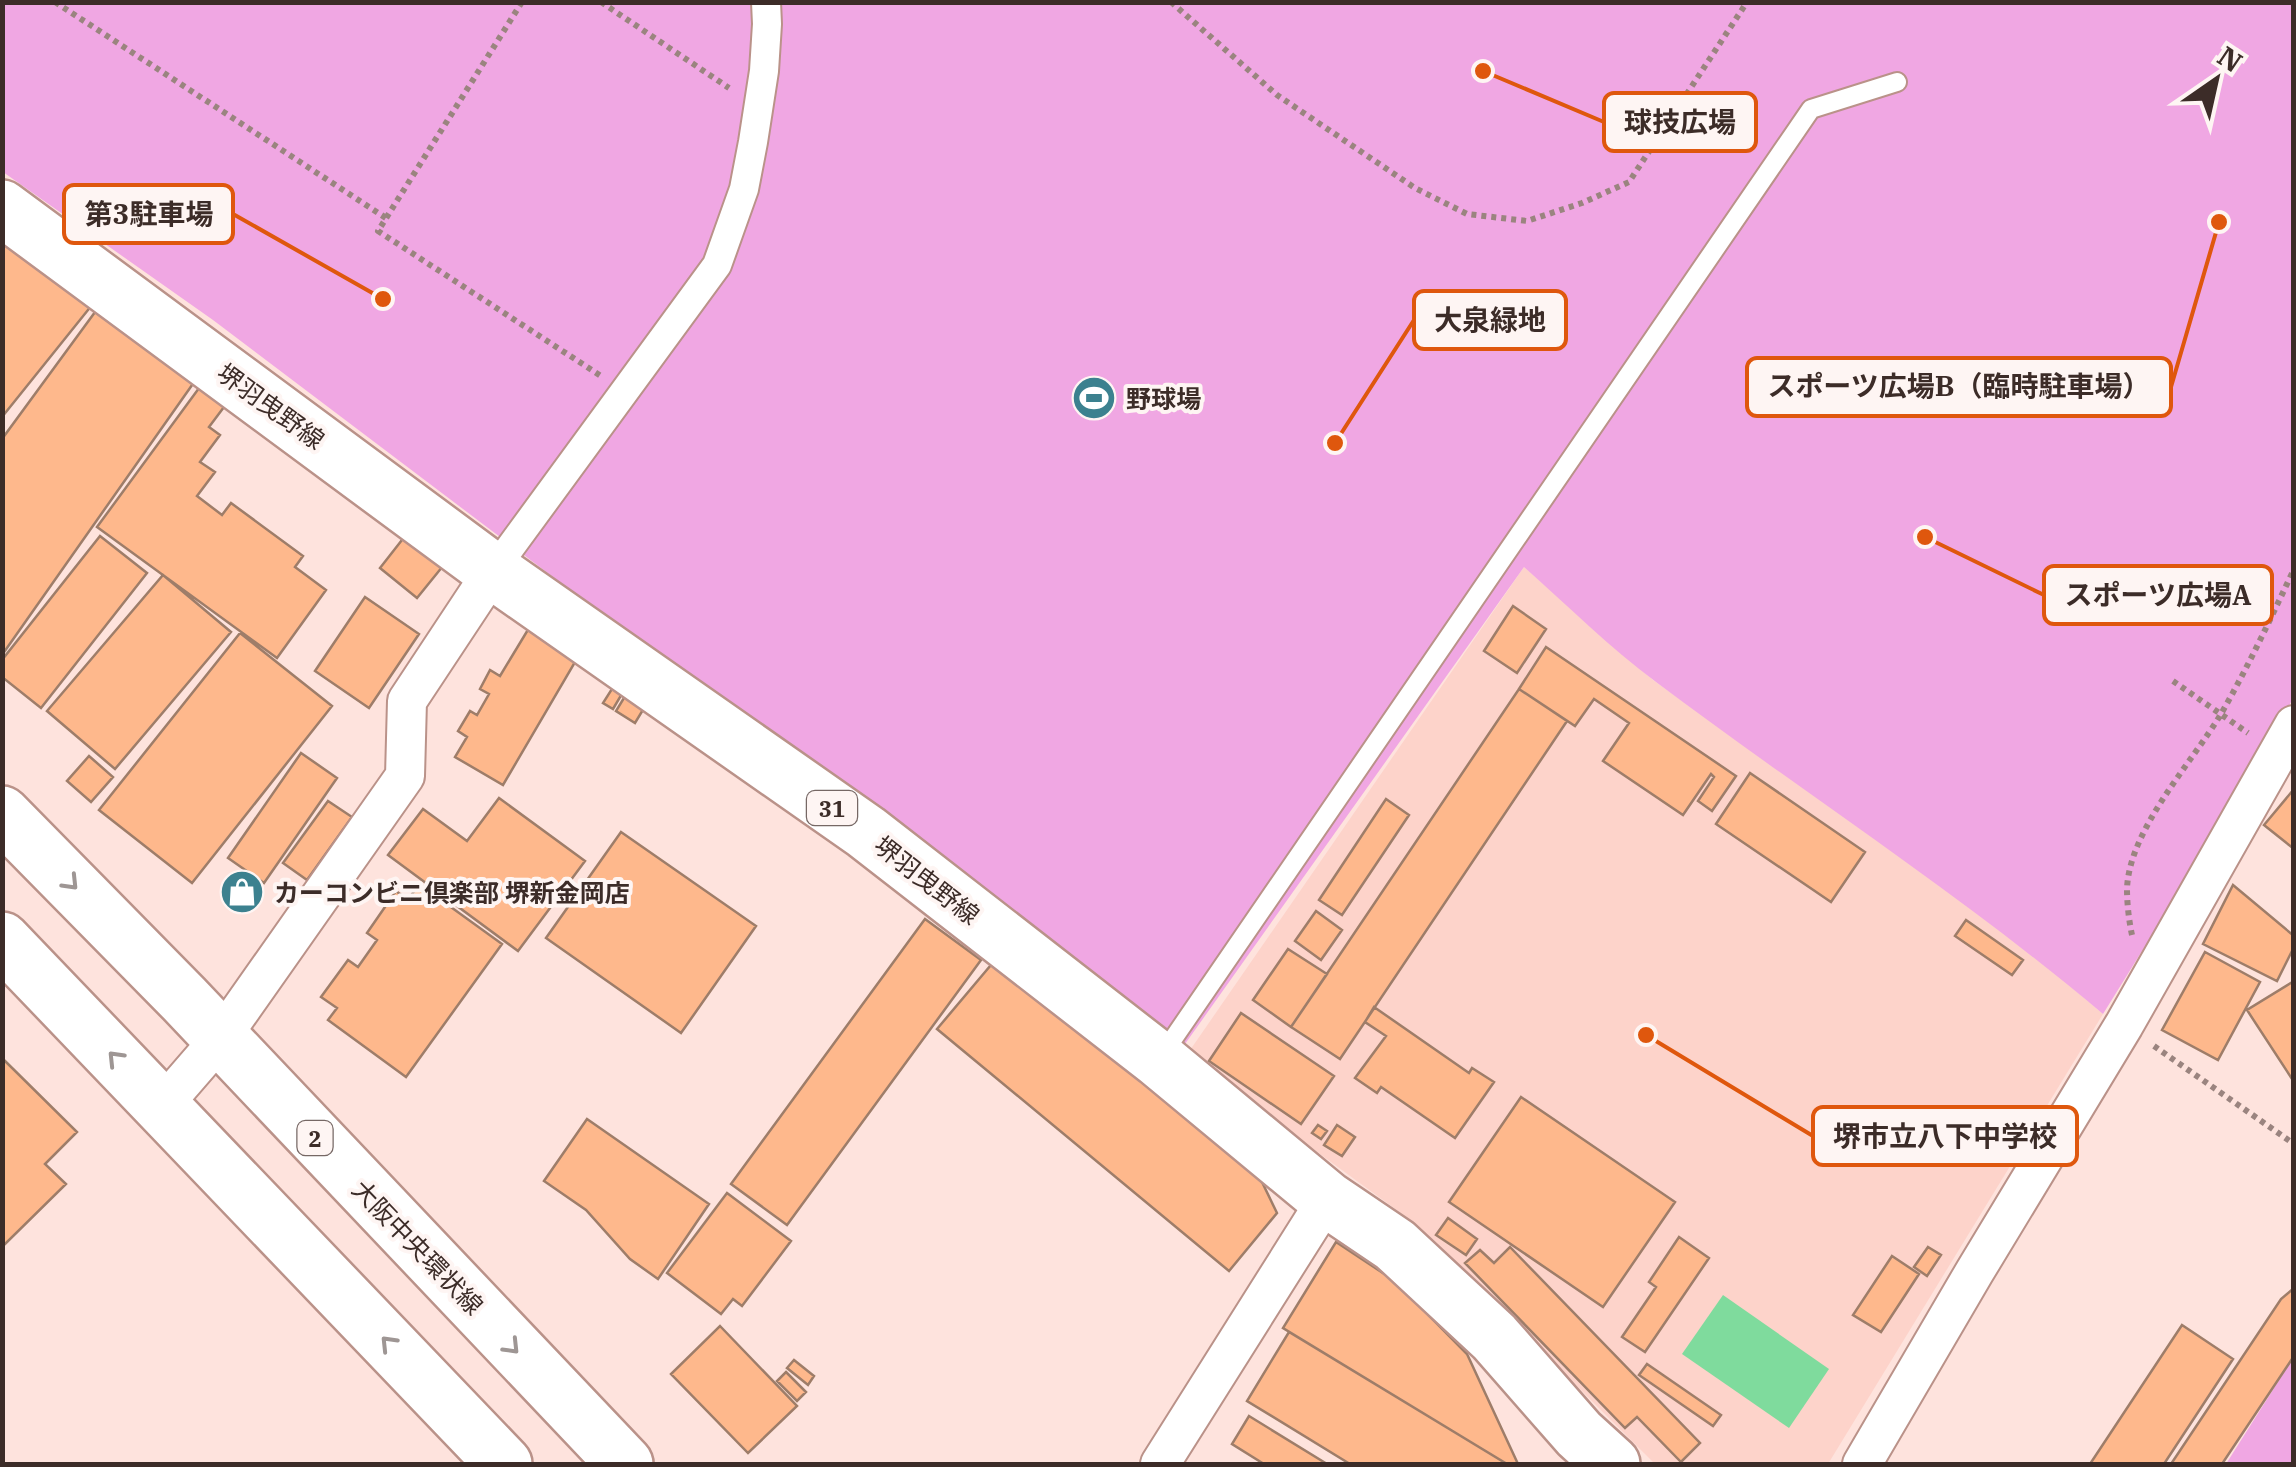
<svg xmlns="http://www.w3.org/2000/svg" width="2296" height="1467" font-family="'IBM Plex Serif','Noto Sans JP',serif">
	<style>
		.built { fill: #fdd3ca }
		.green { fill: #f0a7e3 }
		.water { fill: #7fdb9d }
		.building { fill: #feb88c; stroke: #9e7d69; stroke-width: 2.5 }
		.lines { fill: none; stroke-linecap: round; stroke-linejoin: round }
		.service-casing { stroke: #ba9289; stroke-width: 22 }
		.pedestrian-casing { stroke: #ba9289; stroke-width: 32 }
		.minor-casing { stroke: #ba9289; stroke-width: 42 }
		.primary-casing { stroke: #ba9289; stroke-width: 60 }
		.path { stroke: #9a847f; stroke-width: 6; stroke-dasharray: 5 5; stroke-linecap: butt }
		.service { stroke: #fff; stroke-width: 18 }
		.pedestrian { stroke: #fff; stroke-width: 28 }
		.minor { stroke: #fff; stroke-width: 38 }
		.primary { stroke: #fff; stroke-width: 55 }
		.oneway { stroke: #9e9694 }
		.labels { text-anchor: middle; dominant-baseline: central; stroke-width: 8; stroke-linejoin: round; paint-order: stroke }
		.shield { fill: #fef5f3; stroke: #766865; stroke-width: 2.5 }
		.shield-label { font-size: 22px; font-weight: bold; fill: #3c2c28 }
		.poi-label { font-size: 25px; font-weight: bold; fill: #3c2c28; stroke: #fef5f3; text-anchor: start }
		.street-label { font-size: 25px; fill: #3c2c28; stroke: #fef5f3 }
		.leader { fill: none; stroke: #df570d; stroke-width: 4 }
		.callout-dot { fill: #df570d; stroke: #fef5f3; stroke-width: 4 }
		.callout { fill: #fef5f3; stroke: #df570d; stroke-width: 4 }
		.callout-label { font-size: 28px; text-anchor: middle; font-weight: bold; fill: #3c2c28 }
	</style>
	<rect width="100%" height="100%" fill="#fee3dd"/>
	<path class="built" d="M1524,567L1653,680L1934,880L2036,957L2103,1014L1828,1464H1662L1653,1462L1409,1219L1186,1056Z"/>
	<path class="green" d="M3,3H2293V698L2266,751L2103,1014C1961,894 1805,794 1656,682C1610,648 1567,605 1524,567L1180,1051L213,320L3,172Z
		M2293,1358V1464H2226Z"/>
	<path class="water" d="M1723,1295L1829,1369L1789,1428L1682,1354Z"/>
	<path class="building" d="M2,226L96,300L2,417Z
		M98,308L197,378L2,655V439Z
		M202,384L227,403L209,427L220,435L200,462L215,472L197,496L222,515L231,503L303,556L295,567L326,590L277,658L97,527Z
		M409,531L447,561L417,598L380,568Z
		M100,536L147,573L41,708L2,677V660Z
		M163,575L231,632L115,769L47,711Z
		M365,597L419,634L369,708L315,671Z
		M1513,606L1546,629L1517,673L1484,651Z
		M529,628L578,657L503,785L455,757L467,737L458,731L470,711L477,715L489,694L480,689L490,670L500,676Z
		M240,633L332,706L192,883L99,810Z
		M1546,647L1736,776L1712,811L1698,801L1714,777L1711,774L1683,815L1603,761L1629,723L1594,699L1575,726L1519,689Z
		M617,681L626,687L613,709L603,703Z
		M630,688L649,700L635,723L616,711Z
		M1519,689L1567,721L1340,1059L1291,1027Z
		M301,753L337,778L264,883L228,858Z
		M89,756L113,777L91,802L67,781Z
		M1750,773L1865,852L1831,902L1716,824Z
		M2294,789V849L2264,825Z
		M499,798L585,861L518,951L388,855L423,809L467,841Z
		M1386,799L1409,815L1342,915L1319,900Z
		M328,801L352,817L307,880L283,863Z
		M621,832L756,926L681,1033L546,938Z
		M419,884L502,944L406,1077L328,1020L337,1008L321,997L348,960L358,967L377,940L367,933L396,891L408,900Z
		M2233,885L2294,936V947L2277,981L2203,944Z
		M1316,911L1342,930L1321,960L1295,941Z
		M925,919L981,960L787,1225L731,1184Z
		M1966,920L2023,960L2012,975L1955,936Z
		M1288,949L1327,974L1291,1027L1253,1000Z
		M2205,952L2260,982L2218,1060L2162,1030Z
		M996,959L1261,1180L1277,1213L1229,1271L937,1029Z
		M2294,981V1082L2247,1010Z
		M1374,1007L1469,1073L1472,1068L1494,1082L1455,1138L1381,1087L1377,1093L1355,1078L1386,1036L1365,1022Z
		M1241,1013L1334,1076L1301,1124L1209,1061Z
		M2,1058L77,1132L45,1164L66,1184L2,1247Z
		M1521,1097L1675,1202L1603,1307L1449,1202Z
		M587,1119L709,1204L658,1279L630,1259L586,1210L544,1181Z
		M1318,1125L1327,1131L1321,1139L1312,1133Z
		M1337,1125L1355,1137L1342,1156L1324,1145Z
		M727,1193L791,1241L742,1306L733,1299L721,1314L667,1273Z
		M1448,1218L1477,1239L1466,1255L1436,1235Z
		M1679,1237L1709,1258L1645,1352L1622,1337L1656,1287L1649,1282Z
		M1336,1242L1395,1281L1467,1354L1518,1464H1507L1283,1328Z
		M1510,1247L1700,1443L1681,1462L1637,1417L1625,1428L1465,1263L1480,1250L1494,1263Z
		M1928,1247L1941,1255L1927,1276L1914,1267Z
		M1892,1256L1919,1274L1881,1332L1853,1315Z
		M2294,1288V1356L2222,1464H2171L2281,1299Z
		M2182,1325L2233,1359L2164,1464H2090Z
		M720,1326L797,1406L748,1453L671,1374Z
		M1289,1332L1322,1352L1507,1464H1350L1247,1401Z
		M794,1360L814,1376L808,1385L787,1368Z
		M1647,1364L1721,1415L1713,1426L1639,1375Z
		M786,1372L806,1392L797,1401L777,1381Z
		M1249,1416L1327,1464H1264L1232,1444Z"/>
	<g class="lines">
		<g class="service-casing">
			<path id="service" d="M1162,1055L1811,109L1897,82"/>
		</g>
		<g class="pedestrian-casing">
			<path id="pedestrian" d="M493,571L717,265L744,189L753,142L764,71L767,24L766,2"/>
		</g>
		<g class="minor-casing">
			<path id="minor" d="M162,1106L220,1039L405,776L407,701L493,571
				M1160,1464L1327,1199
				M1862,1464L1975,1271L2124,1025L2294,725"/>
		</g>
		<g class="primary-casing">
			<path id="primary" d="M2,208L493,571L866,832L1158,1059L1327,1199L1395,1245L1494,1337L1579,1434L1612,1464
				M2,814L184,999L625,1464
				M2,940L504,1464"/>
		</g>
		<path class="path" d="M55,2L386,218
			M522,2L378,231L601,376
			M601,2L729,88
			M1171,2L1277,95L1415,188L1467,214L1527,221L1582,203L1629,182L1747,2
			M2173,681L2248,733
			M2132,935C2129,921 2127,904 2127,889C2129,830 2191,764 2221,714C2248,667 2271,618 2294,569
			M2154,1046L2294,1144"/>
		<use href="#service" class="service"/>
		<use href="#pedestrian" class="pedestrian"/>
		<use href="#minor" class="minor"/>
		<use href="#primary" class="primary"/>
	</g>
	<defs><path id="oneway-chevron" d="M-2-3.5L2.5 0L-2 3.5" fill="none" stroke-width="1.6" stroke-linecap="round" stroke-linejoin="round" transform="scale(2.5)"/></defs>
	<g class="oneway">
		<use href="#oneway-chevron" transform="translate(71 883) rotate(46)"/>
		<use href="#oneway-chevron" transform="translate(115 1058) rotate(-134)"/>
		<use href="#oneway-chevron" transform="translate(388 1343) rotate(-134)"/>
		<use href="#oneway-chevron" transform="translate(512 1347) rotate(46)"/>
	</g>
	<defs>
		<g id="stadium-disc" transform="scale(2.25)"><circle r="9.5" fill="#3c818f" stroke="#fef5f3"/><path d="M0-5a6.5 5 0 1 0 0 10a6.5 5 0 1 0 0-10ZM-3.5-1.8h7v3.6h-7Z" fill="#fff"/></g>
		<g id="shop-disc" transform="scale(2.25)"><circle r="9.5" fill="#3c818f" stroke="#fef5f3"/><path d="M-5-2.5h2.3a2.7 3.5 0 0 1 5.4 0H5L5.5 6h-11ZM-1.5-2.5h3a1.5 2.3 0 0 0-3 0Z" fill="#fff"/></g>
	</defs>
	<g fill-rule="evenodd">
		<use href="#stadium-disc" x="1094" y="398"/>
		<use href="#shop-disc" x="242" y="892"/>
	</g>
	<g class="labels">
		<g class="shield">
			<rect x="807" y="791" width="50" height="34" rx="8"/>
			<rect x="297.5" y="1121" width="35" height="34" rx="8"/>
		</g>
		<g class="shield-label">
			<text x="832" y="808">31</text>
			<text x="315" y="1138">2</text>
		</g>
		<g class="poi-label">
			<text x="1126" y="398">野球場</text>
			<text x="274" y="892">カーコンビニ倶楽部 堺新金岡店</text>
		</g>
		<g class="street-label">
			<text transform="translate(271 406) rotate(36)">堺羽曳野線</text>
			<text transform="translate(927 880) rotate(38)">堺羽曳野線</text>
			<text transform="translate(418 1247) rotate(46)">大阪中央環状線</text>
		</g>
	</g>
	<path class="leader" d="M1483 71L1604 122M383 299L233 214M1335 443L1414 320M2219 222L2171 387M1925 537L2044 595M1646 1035L1813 1136"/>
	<g class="callout-dot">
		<circle cx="1483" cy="71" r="10"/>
		<circle cx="383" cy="299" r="10"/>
		<circle cx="1335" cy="443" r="10"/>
		<circle cx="2219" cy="222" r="10"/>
		<circle cx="1925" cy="537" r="10"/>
		<circle cx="1646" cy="1035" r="10"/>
	</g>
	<g class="callout">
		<rect x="1604" y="93" width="152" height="58" rx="10"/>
		<rect x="64" y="185" width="169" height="58" rx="10"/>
		<rect x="1414" y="291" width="152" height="58" rx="10"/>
		<rect x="1747" y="358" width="424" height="58" rx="10"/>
		<rect x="2044" y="566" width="228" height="58" rx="10"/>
		<rect x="1813" y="1107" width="264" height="58" rx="10"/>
	</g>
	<g class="callout-label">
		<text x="1680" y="132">球技広場</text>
		<text x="149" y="224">第3駐車場</text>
		<text x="1490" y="330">大泉緑地</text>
		<text x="1959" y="396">スポーツ広場B（臨時駐車場）</text>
		<text x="2158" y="605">スポーツ広場A</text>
		<text x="1945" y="1146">堺市立八下中学校</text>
	</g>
	<rect width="2296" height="1467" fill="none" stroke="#3c2c28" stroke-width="10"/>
	<g transform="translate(2216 80) rotate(34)" stroke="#fef5f3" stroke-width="8" paint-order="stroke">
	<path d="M0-8L18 38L0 25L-18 38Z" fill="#3c2c28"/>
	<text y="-15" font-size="28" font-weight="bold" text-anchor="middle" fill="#3c2c28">N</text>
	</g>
</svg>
